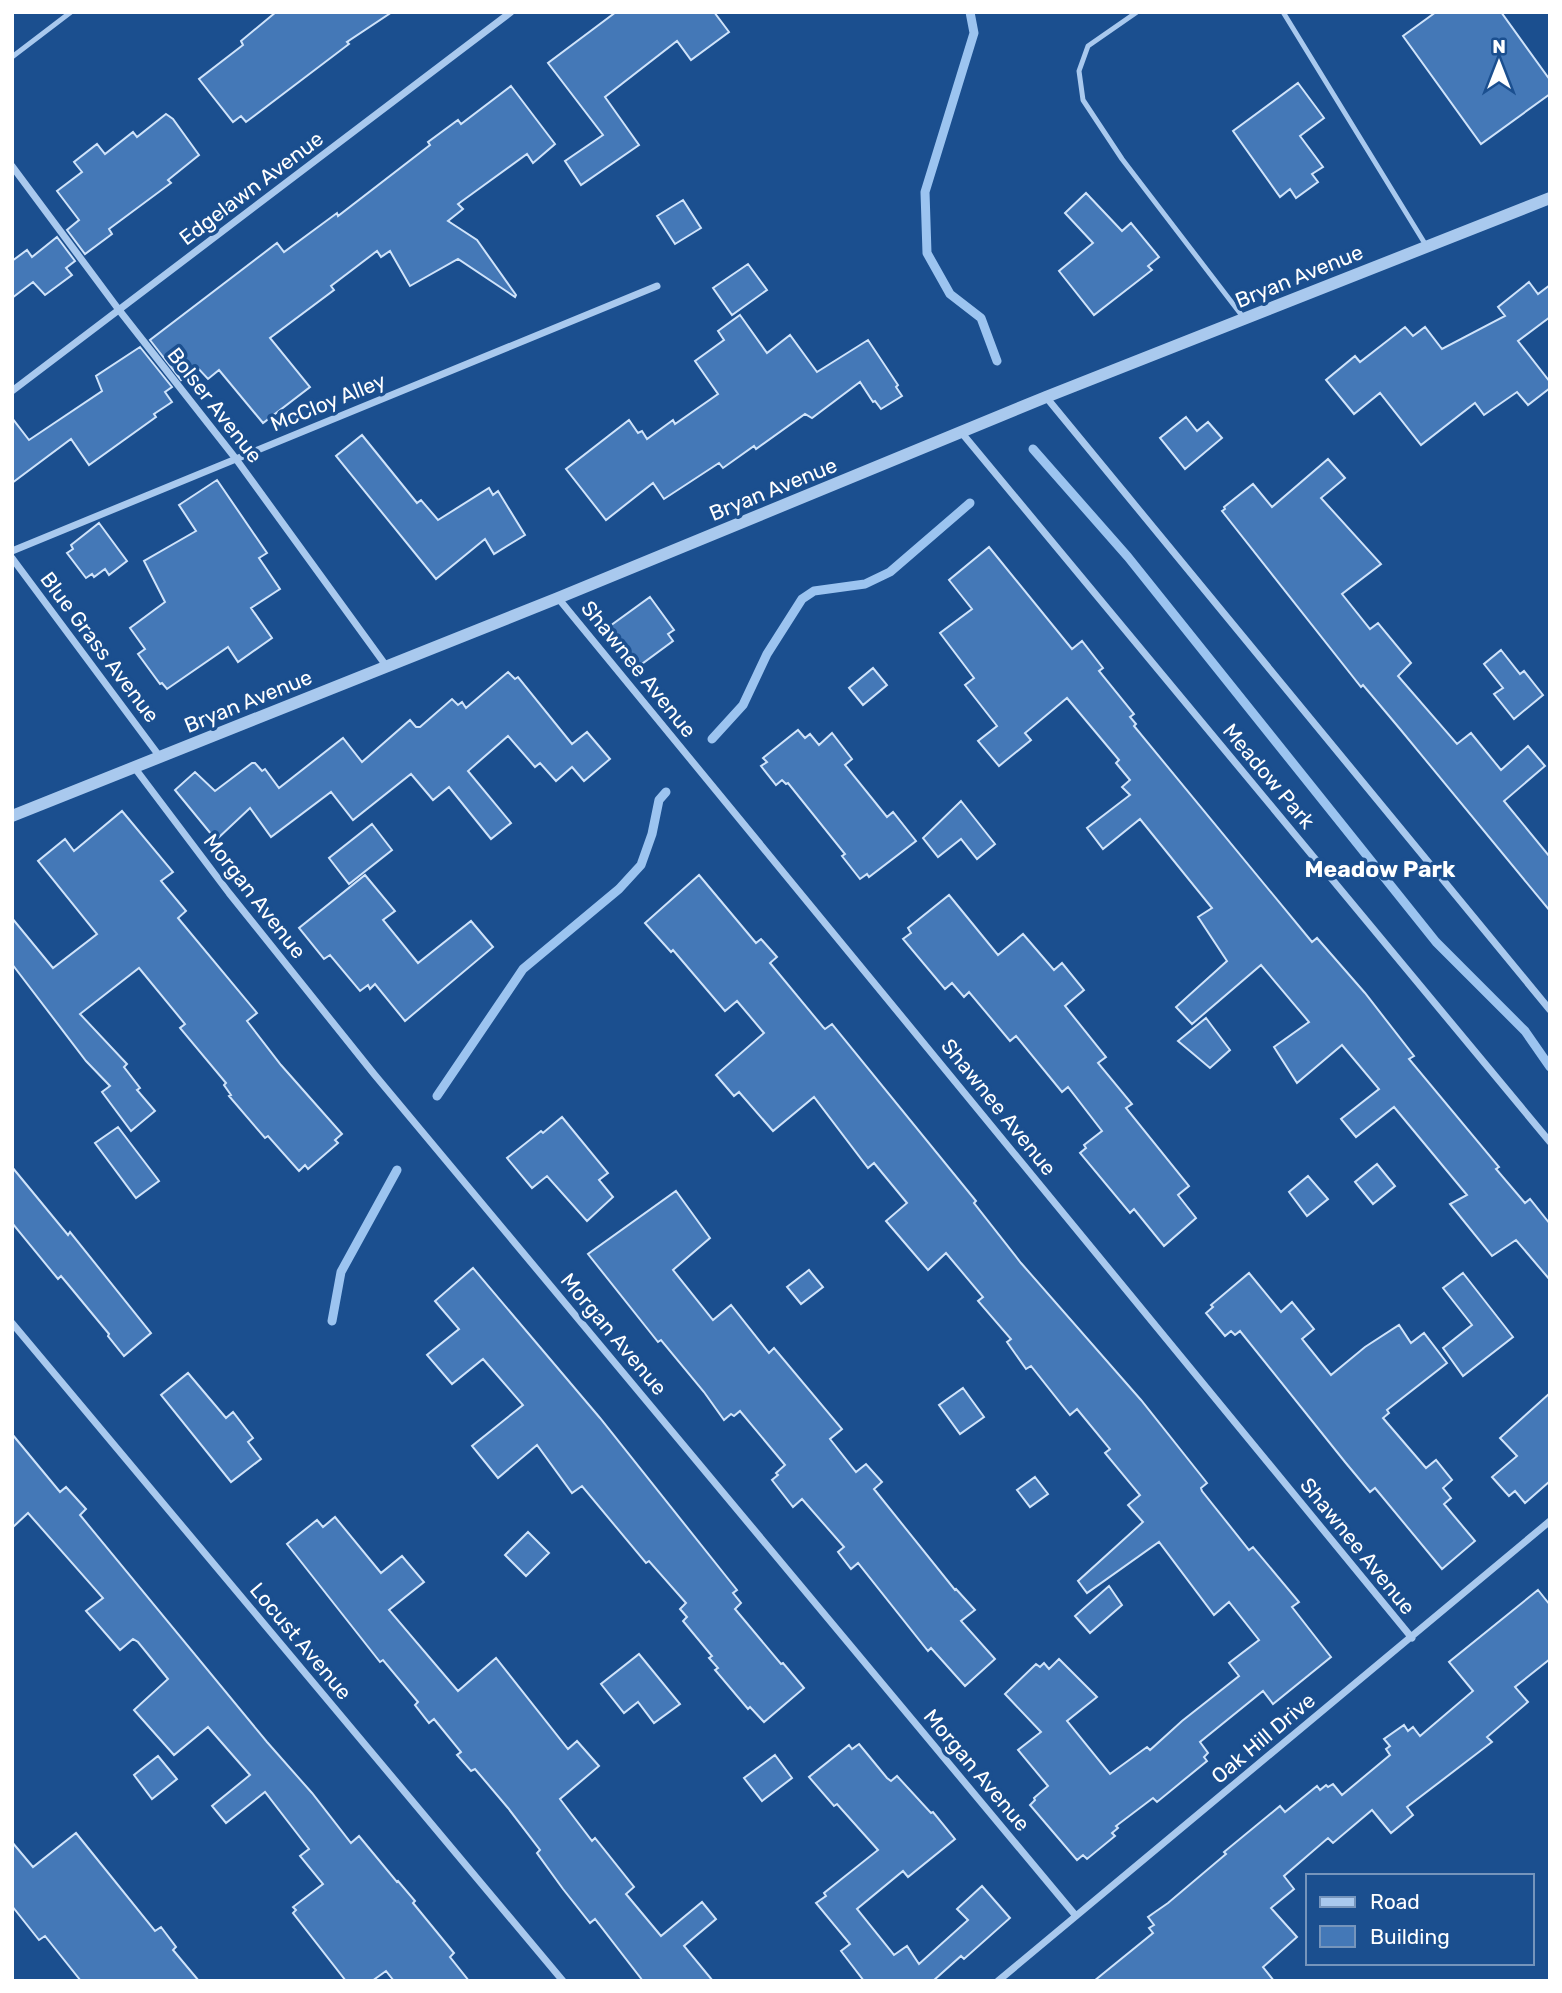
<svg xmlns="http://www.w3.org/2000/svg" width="1562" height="1993" font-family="Rubik,sans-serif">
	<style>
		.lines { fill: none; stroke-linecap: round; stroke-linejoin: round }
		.stream { stroke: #9cc4f0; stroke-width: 9 }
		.building { fill: #4478b7; stroke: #cfe3fa; stroke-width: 2 }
		.service { stroke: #a9c9ee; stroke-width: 5 }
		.minor { stroke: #a9c9ee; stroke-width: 7 }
		.tertiary { stroke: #a9c9ee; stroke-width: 12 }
		.labels { text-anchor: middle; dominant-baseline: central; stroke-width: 7; stroke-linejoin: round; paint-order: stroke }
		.street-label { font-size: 21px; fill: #fff; stroke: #1b4f8f }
		.neighbourhood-label { font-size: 23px; font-weight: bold; fill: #fff; stroke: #1b4f8f }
	</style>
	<rect width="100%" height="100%" fill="#1b4f8f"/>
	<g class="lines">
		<path class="stream" d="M970,12L974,33L925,192L927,253L950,294L981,318L997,361
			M1033,449L1128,557L1436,942L1525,1031L1550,1067
			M712,739L743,705L767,654L802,599L814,591L865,584L890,572L970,503
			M437,1096L523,969L619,889L641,865L652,834L659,800L666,792
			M332,1321L341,1272L397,1170"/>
	</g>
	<path class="building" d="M276,12H392L347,42L349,44L246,122L241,116L233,122L199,79L243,45L241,41Z
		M616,12H714L729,32L691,60L677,41L605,97L639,145L581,185L565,161L603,135L548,63Z
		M1436,12H1501L1550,80V94L1481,144L1403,36Z
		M1298,83L1324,118L1300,136L1323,167L1312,174L1318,182L1296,198L1290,189L1280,197L1233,131Z
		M511,86L555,144L533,163L527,154L458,204L463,209L448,221L477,240L516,295L515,297L458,259L410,286L390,251L381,257L377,251L331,286L334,290L270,338L310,387L263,423L219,370L208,379L197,367L181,380L150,340L277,243L284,252L337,213L338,216L430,145L428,142L458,120L461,124Z
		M166,114L173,119L199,155L168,180L171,183L109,229L112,234L85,254L67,230L79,220L57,191L82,172L74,162L97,144L105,154L133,132L137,137Z
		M1086,193L1122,231L1131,223L1159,257L1148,266L1152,270L1094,315L1059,271L1093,243L1065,213Z
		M683,200L701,228L675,244L657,216Z
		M57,237L75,261L66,268L72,275L45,295L33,282L12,298V261L27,250L32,257Z
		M748,264L767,290L732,315L713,288Z
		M1529,282L1538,294L1550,285V317L1518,341L1550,382V388L1528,405L1517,392L1484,415L1475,403L1421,445L1380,393L1354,414L1326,380L1355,356L1360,362L1405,327L1413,336L1425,327L1442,349L1505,316L1498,307Z
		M740,315L767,353L790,335L817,372L868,340L898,385L896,387L902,396L881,409L875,401L873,402L860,382L812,418L805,414L756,449L754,446L723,468L719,463L664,499L653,483L606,520L566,469L629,420L638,433L642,431L647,439L673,420L675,424L718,394L695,361L724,340L718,331Z
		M140,347L172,387L165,392L172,402L154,414L156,417L89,465L71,439L12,483V418L29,440L102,391L96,376Z
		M1186,417L1197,431L1208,422L1222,438L1185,469L1160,438Z
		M362,435L417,503L421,500L438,520L489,488L493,495L498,491L525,535L494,554L485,539L436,579L336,456Z
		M1328,459L1345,478L1321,498L1381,564L1342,594L1370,629L1378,623L1411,663L1398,676L1457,744L1471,733L1501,770L1528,746L1545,766L1504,801L1550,857V911L1400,729L1363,685L1361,687L1222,511L1225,509L1224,507L1253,484L1272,507Z
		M217,480L267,553L259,558L280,589L251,608L272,638L238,662L228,647L167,689L162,683L160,684L138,654L145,649L130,628L165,602L144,561L196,531L179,505Z
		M99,523L127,561L109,575L105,569L94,577L92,574L86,578L67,553L73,549L71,545Z
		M989,547L1072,649L1082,641L1103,668L1099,671L1134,714L1130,717L1136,724L1134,726L1312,942L1317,938L1365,993L1414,1056L1409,1059L1499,1167L1496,1169L1525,1203L1530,1199L1550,1224V1280L1516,1240L1492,1256L1450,1204L1467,1195L1394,1107L1356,1137L1341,1119L1379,1089L1342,1045L1297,1083L1274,1047L1309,1022L1261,965L1192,1024L1176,1007L1227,961L1198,917L1212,908L1140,819L1103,849L1087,828L1130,795L1122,787L1130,780L1116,763L1119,760L1067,698L1025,733L1031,740L999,766L978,741L997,726L965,685L974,678L940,633L972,609L949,580Z
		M650,597L674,630L668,634L673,641L639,666L610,626Z
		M1501,650L1520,674L1524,671L1543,695L1514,719L1494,694L1503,688L1484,664Z
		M873,668L887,685L863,705L849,688Z
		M508,672L515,679L518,677L572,744L587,732L610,759L584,781L572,767L556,781L540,763L535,767L508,736L468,771L511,823L491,839L449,787L433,800L411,774L353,820L331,792L271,837L250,808L216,840L175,790L195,772L215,791L252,763H255L262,771L265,769L279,788L343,738L362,762L410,720L416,727H420L452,699L458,705L462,702L466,708Z
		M798,730L805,738L810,734L819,745L832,733L852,759L845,765L887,817L893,812L916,841L869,877L867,874L860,879L842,856L845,854L788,783L786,784L782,780L776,785L761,766L767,762L763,758Z
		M961,801L995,844L977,859L961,839L938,857L923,838Z
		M122,811L173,872L161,881L186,911L178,918L257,1013L247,1021L281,1065L342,1134L335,1140L338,1143L308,1169L305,1165L299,1171L268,1136L265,1138L229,1096L231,1095L224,1085L226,1083L180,1028L185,1024L139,968L80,1014L127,1064L124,1067L140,1088L137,1090L155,1111L131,1131L102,1092L110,1086L86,1061L12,964V918L53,968L97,934L38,861L65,839L74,851Z
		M372,824L392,850L349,884L329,858Z
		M365,875L395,911L383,920L418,963L471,921L493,947L405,1021L375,984L370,989L368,985L360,991L330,955L324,959L299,928Z
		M699,875L756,943L761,939L777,957L770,963L775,969L823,1027L825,1029L832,1024L976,1201L974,1203L1021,1263L1141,1400L1207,1483L1201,1488L1202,1491L1249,1550L1253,1547L1299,1602L1292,1607L1331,1657L1273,1704L1263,1691L1200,1742L1208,1753L1204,1757L1207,1761L1157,1802L1153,1798L1116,1826L1118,1828L1112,1833L1115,1836L1087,1859L1083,1855L1077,1860L1030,1805L1035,1800L1034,1798L1048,1786L1018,1750L1041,1732L1005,1694L1036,1664L1040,1667L1044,1663L1049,1669L1059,1659L1097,1697L1067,1721L1110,1774L1147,1747L1150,1750L1182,1721L1239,1676L1229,1663L1259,1640L1229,1602L1214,1615L1159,1542L1087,1593L1078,1581L1143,1522L1128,1505L1140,1495L1105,1453L1110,1449L1077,1409L1070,1415L1031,1366L1026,1369L1007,1342L1011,1339L978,1301L983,1297L946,1253L928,1270L886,1221L907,1203L874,1163L868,1168L814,1097L773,1131L739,1092L734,1096L716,1075L764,1033L737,1001L725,1011L673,950L671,952L645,923Z
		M949,895L998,955L1023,934L1054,970L1062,963L1084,990L1065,1006L1106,1057L1098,1063L1132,1104L1126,1108L1189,1186L1178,1195L1196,1218L1164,1246L1134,1209L1130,1213L1080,1153L1086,1148L1084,1145L1102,1131L1068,1087L1062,1092L1016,1036L1010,1041L969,992L964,997L952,983L945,989L903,939L911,933L908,928Z
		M1206,1018L1230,1050L1210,1068L1178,1041Z
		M562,1117L608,1173L599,1180L613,1197L587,1221L547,1176L532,1188L507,1158L541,1131L543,1133Z
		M118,1127L159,1181L136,1198L95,1143Z
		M1377,1164L1395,1186L1373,1204L1355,1182Z
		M12,1167L68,1235L70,1232L151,1333L124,1356L108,1336L109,1334L71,1288L61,1276L58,1279L12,1223Z
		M1308,1176L1328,1199L1307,1216L1289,1192Z
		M676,1191L710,1238L673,1270L713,1320L731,1305L769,1353L774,1348L842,1429L830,1439L856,1472L866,1464L882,1482L874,1489L955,1590L956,1589L975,1610L961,1621L995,1659L965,1686L931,1648L928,1651L858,1563L851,1569L838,1552L844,1547L802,1499L793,1507L772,1480L778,1475L776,1473L785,1465L740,1411L734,1416L731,1414L724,1420L704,1392L661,1340L658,1342L588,1254Z
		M473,1268L600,1418L737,1590L733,1593L741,1603L735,1609L781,1664L783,1663L804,1688L764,1722L750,1707L748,1709L715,1670L718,1668L709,1658L712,1656L683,1621L687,1617L680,1609L686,1603L649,1561L646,1563L582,1486L572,1493L537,1445L498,1478L472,1446L523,1405L483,1359L452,1384L427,1355L459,1329L435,1301Z
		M809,1270L823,1287L801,1304L787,1287Z
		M1249,1273L1281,1312L1292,1302L1314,1329L1302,1339L1331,1375L1365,1347L1399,1325L1411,1343L1424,1333L1447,1363L1387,1410L1389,1413L1383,1418L1426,1468L1436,1460L1452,1480L1443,1488L1451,1498L1444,1504L1475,1541L1442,1569L1375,1488L1370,1492L1345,1462L1240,1331L1235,1335L1231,1331L1225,1336L1206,1313L1213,1307L1211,1305Z
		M1463,1273L1513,1337L1463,1376L1443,1348L1472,1325L1443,1288Z
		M188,1373L226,1418L233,1412L253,1438L248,1442L261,1459L231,1482L161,1395Z
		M963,1388L984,1417L960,1434L939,1405Z
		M1550,1393V1481L1525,1503L1515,1491L1509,1496L1492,1477L1517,1456L1500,1438Z
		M12,1434L60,1492L66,1487L86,1509L80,1515L267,1742L312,1793L351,1843L359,1836L397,1882L398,1881L415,1901L413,1903L454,1953L450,1957L469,1981H394L386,1971L372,1981H346L293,1913L296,1910L293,1907L323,1884L300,1856L309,1849L265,1792L226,1823L212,1806L250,1775L208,1727L174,1755L134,1710L168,1679L138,1642L133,1639L120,1650L86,1611L103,1598L28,1513L12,1528Z
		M1035,1477L1048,1494L1030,1507L1017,1490Z
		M335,1517L381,1573L402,1556L424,1582L389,1610L458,1691L496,1658L568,1749L577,1741L599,1766L560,1799L592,1841L595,1838L634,1887L626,1894L661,1936L702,1902L716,1919L684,1946L713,1981H643L595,1919L590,1923L563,1889L537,1853L540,1850L508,1808L475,1769L471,1771L457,1755L461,1752L434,1719L429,1723L415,1705L418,1702L383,1660L380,1662L287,1544L317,1520L323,1527Z
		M528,1532L549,1553L526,1576L505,1555Z
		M1109,1586L1122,1605L1090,1633L1075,1616Z
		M1538,1590L1550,1605V1659L1515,1687L1528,1702L1487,1737L1492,1742L1407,1807L1413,1815L1391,1833L1372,1810L1333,1843L1328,1838L1284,1876L1294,1889L1271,1908L1297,1937L1263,1967L1274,1981H1094L1153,1933L1149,1928L1154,1925L1148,1917L1168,1903L1226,1854L1224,1852L1280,1806L1285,1812L1317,1786L1320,1790L1326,1785L1328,1787L1333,1784L1342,1795L1390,1755L1386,1749L1390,1746L1384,1739L1404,1725L1408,1731L1413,1727L1420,1736L1473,1691L1449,1662Z
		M639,1654L680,1704L654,1723L638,1702L624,1713L601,1684Z
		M859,1744L887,1778L891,1781L897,1776L931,1813L933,1812L955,1839L908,1877L903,1871L857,1909L894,1955L907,1946L919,1964L968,1920L957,1909L982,1886L1010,1918L964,1959L961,1956L933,1981H864L841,1951L850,1944L816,1903L826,1896L824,1893L878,1850L837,1804L834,1806L809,1777L849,1745L852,1749Z
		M775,1755L792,1778L762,1801L744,1778Z
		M158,1756L177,1779L152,1799L134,1775Z
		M76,1833L155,1931L161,1927L176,1947L173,1950L199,1981H81L45,1936L39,1940L12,1906V1842L33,1867Z"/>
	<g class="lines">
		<path class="service" d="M1137,12L1088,46L1079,71L1083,100L1122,159L1243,317
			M1283,12L1427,247
			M12,57L71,12"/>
		<path class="minor" d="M12,166L119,310L236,459L387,667
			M12,391L511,12
			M1046,397L1550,1010
			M961,432L1550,1142
			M12,551L657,286
			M12,558L160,757
			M558,598L1412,1638
			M134,767L229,893L374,1074L1076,1916
			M12,1323L563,1981
			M998,1981L1550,1521"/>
		<path class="tertiary" d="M12,816L558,598L1046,397L1550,198"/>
	</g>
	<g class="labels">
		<g class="street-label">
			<text transform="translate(251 188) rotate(-37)">Edgelawn Avenue</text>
			<text transform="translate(1299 276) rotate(-22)">Bryan Avenue</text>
			<text transform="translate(328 402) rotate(-22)">McCloy Alley</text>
			<text transform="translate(215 405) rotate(52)">Bolser Avenue</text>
			<text transform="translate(773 489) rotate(-22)">Bryan Avenue</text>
			<text transform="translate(100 647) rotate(53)">Blue Grass Avenue</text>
			<text transform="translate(639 669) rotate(51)">Shawnee Avenue</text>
			<text transform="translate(248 701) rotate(-22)">Bryan Avenue</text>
			<text transform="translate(1269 776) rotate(50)">Meadow Park</text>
			<text transform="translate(255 896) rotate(52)">Morgan Avenue</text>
			<text transform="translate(999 1107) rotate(51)">Shawnee Avenue</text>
			<text transform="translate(614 1334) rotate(50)">Morgan Avenue</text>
			<text transform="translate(1358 1546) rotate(51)">Shawnee Avenue</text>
			<text transform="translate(301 1641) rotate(50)">Locust Avenue</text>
			<text transform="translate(1263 1738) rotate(-40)">Oak Hill Drive</text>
			<text transform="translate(977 1770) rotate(50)">Morgan Avenue</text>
		</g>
		<g class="neighbourhood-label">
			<text x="1380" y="869">Meadow Park</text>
		</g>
	</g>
	<rect width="1562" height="1993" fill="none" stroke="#ffffff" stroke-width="28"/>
	<rect x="1306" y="1874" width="228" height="91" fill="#1b4f8f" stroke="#7695bc" stroke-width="2"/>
	<rect x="1320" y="1897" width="35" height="10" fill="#a9c9ee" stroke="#7695bc" stroke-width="2"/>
	<text x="1370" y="1909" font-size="21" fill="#ffffff">Road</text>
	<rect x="1320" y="1926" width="35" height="21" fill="#4478b7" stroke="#7695bc" stroke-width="2"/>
	<text x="1370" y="1944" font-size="21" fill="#ffffff">Building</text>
	<g transform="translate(1499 63)" stroke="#1b4f8f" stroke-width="5" paint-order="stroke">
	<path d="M0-5L12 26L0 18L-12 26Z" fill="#ffffff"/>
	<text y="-10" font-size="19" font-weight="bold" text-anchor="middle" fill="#ffffff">N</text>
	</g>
</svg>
